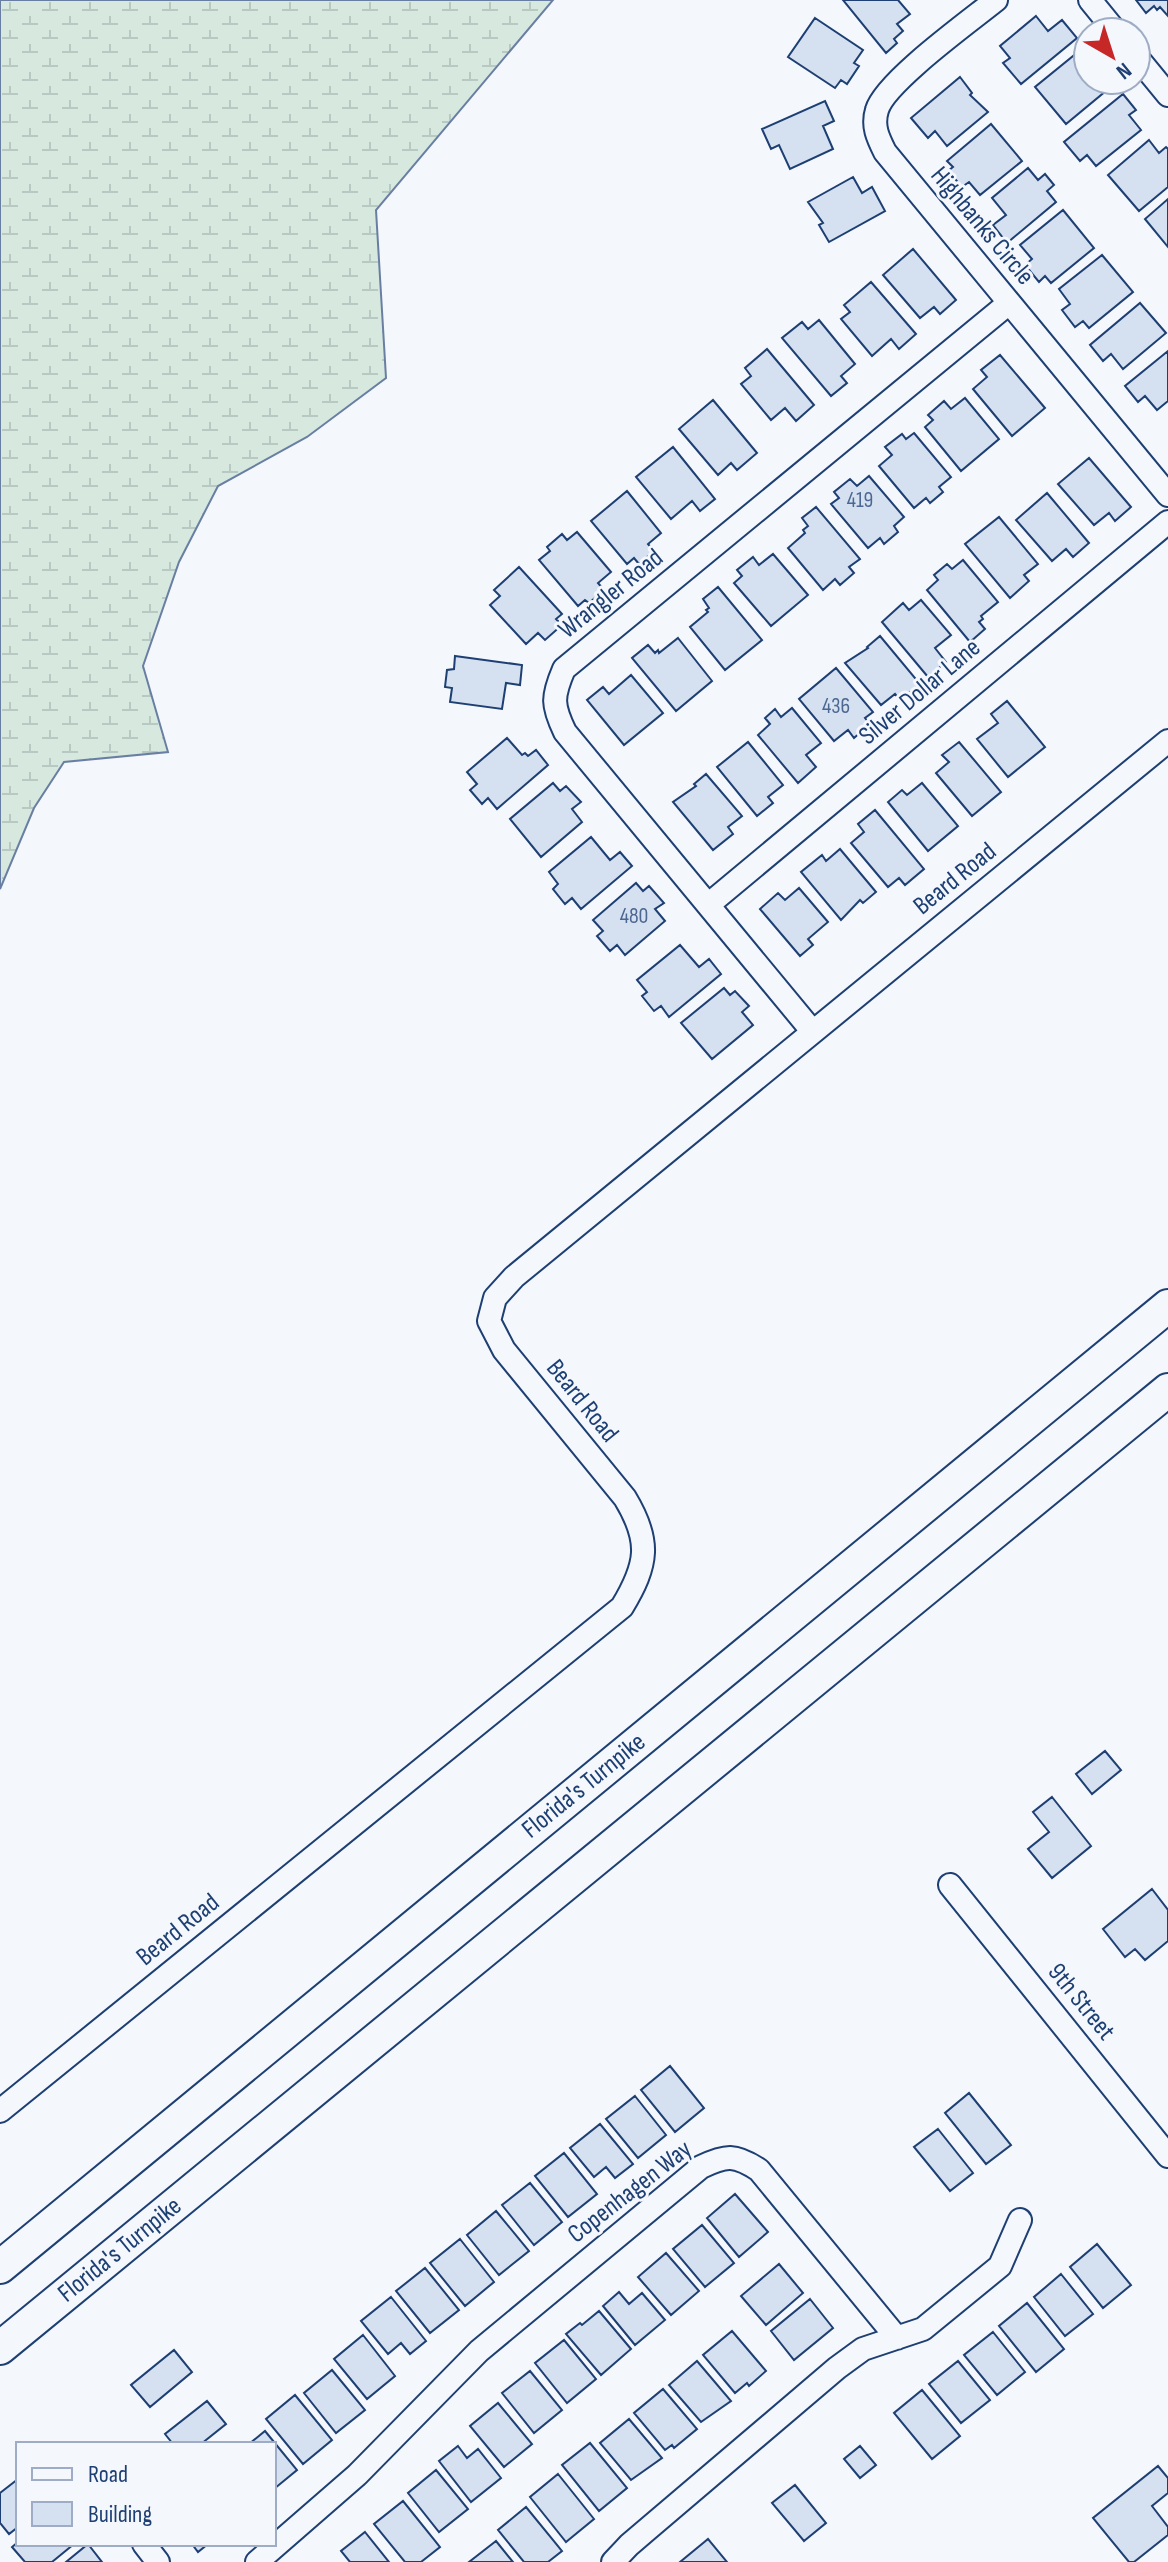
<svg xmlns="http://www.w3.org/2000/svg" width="1168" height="2562" font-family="'Sofia Sans Condensed',sans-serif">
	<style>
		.wetland { fill: url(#wetland-marsh); stroke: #687fa3; stroke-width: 2 }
		.building { fill: #d5e0f0; stroke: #1d3f73; stroke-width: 2 }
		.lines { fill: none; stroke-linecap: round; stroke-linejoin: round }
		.minor-casing { stroke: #1d3f73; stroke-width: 26 }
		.highway-casing { stroke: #1d3f73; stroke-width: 36 }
		.minor { stroke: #f4f7fb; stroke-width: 22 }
		.highway { stroke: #f4f7fb; stroke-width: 32 }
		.labels { text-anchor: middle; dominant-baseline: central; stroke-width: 6; stroke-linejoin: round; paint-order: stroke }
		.number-label { font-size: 22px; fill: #4b6792 }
		.street-label { font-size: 26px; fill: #1d3f73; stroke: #f4f7fb }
	</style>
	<defs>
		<pattern id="wetland-marsh" width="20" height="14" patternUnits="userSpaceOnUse" patternTransform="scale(2)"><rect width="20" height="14" fill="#d7e8df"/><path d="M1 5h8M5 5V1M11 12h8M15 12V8" fill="none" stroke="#b8c8c3"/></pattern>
	</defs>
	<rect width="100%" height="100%" fill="#f4f7fb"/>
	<path class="wetland" d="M0,0H553L376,210L386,378L307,437L218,486L179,562L143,666L168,752L64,762L34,808L0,889Z"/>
	<path class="building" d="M843,0H898L910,14L897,24L903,31L894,39L897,43L886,53Z
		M1136,0H1168V16L1160,7L1157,10L1154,6L1146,13Z
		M1036,16L1048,31L1062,20L1077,38L1021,84L1003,63L1010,58L1000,46Z
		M815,18L863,50L854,63L859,66L847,84L841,80L835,88L788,57Z
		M1078,52L1084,60L1088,56V80H1099L1107,90L1066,124L1035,87Z
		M960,77L972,93L970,95L988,112L947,146L935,131L928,138L911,118Z
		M1123,94L1136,110L1129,115L1141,130L1096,166L1087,155L1080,161L1064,142Z
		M825,101L834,121L823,126L833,149L790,169L779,145L771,149L762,129Z
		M991,124L1022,161L980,195L969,182L962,187L948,171L953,167L947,161Z
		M1149,140L1159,153L1166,147L1168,149V187L1139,211L1108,175Z
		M1028,168L1038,180L1045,174L1054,185L1047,191L1056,202L1007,243L993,225L1006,215L992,198Z
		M853,177L862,193L872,187L885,211L829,242L819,225L823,223L808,202Z
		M1168,199V247L1145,219Z
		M1063,210L1094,248L1051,283L1045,276L1039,282L1025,265L1032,259L1020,245Z
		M913,249L956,300L940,314L934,307L920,318L883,275Z
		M1102,255L1133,292L1089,328L1083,321L1075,327L1062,310L1070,304L1059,289Z
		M871,282L916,334L899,349L891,339L872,356L841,319L850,312L844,305Z
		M1140,303L1166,333L1123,369L1111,354L1103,361L1090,345Z
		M819,320L855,364L841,376L847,383L831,396L782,338L802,322L808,329Z
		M767,349L814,405L796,421L785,408L771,420L741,384L751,376L745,368Z
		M1168,351V401L1157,410L1145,396L1138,402L1125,386Z
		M1000,355L1045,408L1012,436L973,389L987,377L981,370Z
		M965,398L999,439L961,471L925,427L933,420L928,415L944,401L951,409Z
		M713,400L757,453L737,470L731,463L718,475L679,429Z
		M914,433L951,477L939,487L943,492L930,503L926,498L914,508L879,466L892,455L885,447L902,434L906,439Z
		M673,447L715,499L700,511L692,501L671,519L636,477Z
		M1089,458L1131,507L1115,521L1109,513L1094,525L1058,484Z
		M869,476L904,517L894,526L898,532L884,544L880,538L868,548L831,504L839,498L834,492L850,479L857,486Z
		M627,491L661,533L648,544L654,551L639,564L634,558L627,564L591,521Z
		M1047,493L1089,543L1073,557L1066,549L1052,561L1016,520Z
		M816,507L860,559L849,567L854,573L840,585L835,579L823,590L788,548L805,533L803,530L808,526L802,518Z
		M999,517L1038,564L1024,575L1029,581L1010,598L965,544Z
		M577,532L611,572L598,583L604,590L589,603L585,600L578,606L539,560L550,551L547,547L562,534L567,540Z
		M773,554L808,595L771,626L734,583L742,576L737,570L753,557L759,565Z
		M963,560L998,602L981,616L983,619L979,622L985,629L970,642L927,590L938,580L934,575L947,564L952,569Z
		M519,567L562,614L556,619L562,625L545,640L538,633L526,644L490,605L500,596L494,590Z
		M718,587L762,640L725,670L690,627L708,612L706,610L709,608L703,599Z
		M921,600L951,635L935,648L946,662L928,677L882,622L903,603L909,610Z
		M880,636L920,684L900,700L895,694L881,705L845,663L868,648L867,647Z
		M678,638L712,681L676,711L632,658L648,645L655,653L658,650L659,653Z
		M455,656L522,665L520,685L506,683L502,709L450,702L452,688L445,687L447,670L454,669Z
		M836,668L873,712L865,718L870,724L854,738L848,730L834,741L799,699Z
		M631,675L663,713L624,745L587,700L603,687L609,694Z
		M1007,701L1045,747L1008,777L977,739L998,723L991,714Z
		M792,708L821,743L806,755L816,767L798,783L758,735L770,724L765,718L775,709L781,717Z
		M507,738L522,755L525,753L528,756L536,750L548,765L497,809L488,798L482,804L470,790L477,784L467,772Z
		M748,742L783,785L768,797L773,803L757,816L717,767Z
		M959,742L1001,792L972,816L936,773L949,762L942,755Z
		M706,774L742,816L728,827L733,834L713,850L673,802L696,786L694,784Z
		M553,783L560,791L566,786L581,802L572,809L582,822L541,857L510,819Z
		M922,783L958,826L928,851L888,802L902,790L907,795Z
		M875,810L924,869L905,885L899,878L888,887L851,843L864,832L858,824Z
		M591,837L610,860L620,852L632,866L581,909L572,898L565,904L553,889L558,884L549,872Z
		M840,849L876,892L863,903L860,900L841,920L801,872L822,855L826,861Z
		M636,883L643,891L649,886L664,903L655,909L665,921L625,955L617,945L610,951L597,936L603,931L593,920Z
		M799,888L828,922L808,939L813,945L800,956L760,909L778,893L785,900Z
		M680,945L699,967L709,959L721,974L669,1017L661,1006L654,1011L642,996L647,992L637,980Z
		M724,988L730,995L735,991L749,1006L742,1012L753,1025L712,1059L681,1023Z
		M1105,1751L1121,1770L1092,1794L1076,1774Z
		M1052,1797L1091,1846L1052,1878L1028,1849L1049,1832L1033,1812Z
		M1152,1889L1168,1910V1941L1145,1960L1135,1949L1125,1957L1103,1929Z
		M670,2066L704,2108L675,2132L641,2090Z
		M969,2093L1011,2145L986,2164L945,2113Z
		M635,2096L666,2135L638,2158L606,2119Z
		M600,2124L633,2164L615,2178L606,2167L594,2177L570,2148Z
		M938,2129L973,2173L950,2191L914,2147Z
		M564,2153L597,2194L568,2217L535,2176Z
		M530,2183L562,2222L534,2245L502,2205Z
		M735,2194L768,2232L739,2257L707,2218Z
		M496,2211L529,2251L499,2275L467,2235Z
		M702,2225L734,2263L705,2287L673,2249Z
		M460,2239L494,2282L465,2306L430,2263Z
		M1097,2244L1131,2285L1103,2308L1070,2267Z
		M666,2253L699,2291L671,2315L638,2277Z
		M779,2264L803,2293L766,2325L741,2296Z
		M425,2268L459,2310L430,2333L396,2291Z
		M1061,2274L1093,2314L1065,2336L1034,2297Z
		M619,2292L629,2304L642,2293L665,2320L635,2345L603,2306Z
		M391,2297L426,2341L410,2354L401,2343L388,2354L361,2321Z
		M810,2299L833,2328L794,2360L771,2331Z
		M1027,2303L1064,2349L1036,2372L999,2326Z
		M599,2311L631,2349L601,2375L566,2334L580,2323L582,2325Z
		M732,2331L766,2371L749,2386L747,2383L735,2393L703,2355Z
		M993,2332L1025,2372L997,2395L964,2355Z
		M363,2335L395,2376L367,2399L334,2359Z
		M564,2340L596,2379L567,2403L535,2363Z
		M174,2350L192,2372L150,2407L131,2385Z
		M697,2361L731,2401L701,2422L669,2385Z
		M958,2361L990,2400L961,2423L929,2384Z
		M332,2370L365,2410L336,2433L304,2393Z
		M530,2371L562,2410L534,2433L502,2393Z
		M663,2389L697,2429L674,2448L672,2445L665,2450L634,2413Z
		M922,2390L960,2436L932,2459L894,2413Z
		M295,2395L332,2440L303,2464L266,2419Z
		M207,2401L226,2424L201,2444H173L165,2434Z
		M498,2403L532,2444L504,2467L470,2426Z
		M629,2419L662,2458L631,2480L600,2443Z
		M265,2431L297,2470L274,2489V2444H249Z
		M590,2443L627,2488L599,2511L562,2465Z
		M458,2446L467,2458L478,2449L501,2478L471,2502L439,2461Z
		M860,2446L876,2465L860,2478L844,2459Z
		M1158,2466L1168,2478V2493L1152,2506L1168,2527V2535L1134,2562H1129L1093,2518Z
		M436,2470L468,2509L439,2532L408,2493Z
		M558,2474L594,2519L566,2542L530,2497Z
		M18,2479V2527L9,2534L0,2523V2493Z
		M795,2485L826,2523L804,2541L772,2503Z
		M403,2501L440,2547L421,2562H405L374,2524Z
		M526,2507L562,2551L548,2562H524L498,2530Z
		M365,2532L389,2562H350L341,2551Z
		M708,2539L727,2562H680Z
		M496,2541L513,2562H469Z
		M18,2542V2544H74L52,2562H25L12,2547Z
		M88,2544L102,2562H66Z
		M192,2544H208L198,2552Z"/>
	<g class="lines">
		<g class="minor-casing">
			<path id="minor" d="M996,0C970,21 885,82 877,110C872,126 878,138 885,152L1168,495
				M1090,0L1116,32
				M1136,56L1168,95
				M708,905L1168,522
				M813,1032L565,732C552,705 552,697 564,669L1009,303
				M950,1885L1168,2156
				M0,2111L622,1607C648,1564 651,1541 625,1498L504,1350L489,1321L495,1298L514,1277L1168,741
				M144,2544L158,2562
				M257,2562L357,2475L479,2351L701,2167C726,2155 735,2154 759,2170L897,2338
				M613,2562L629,2545L837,2368L863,2349L923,2329L1000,2266L1020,2220"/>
		</g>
		<g class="highway-casing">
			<path id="highway" d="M0,2267L1168,1306
				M0,2348L1168,1390"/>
		</g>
		<use href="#minor" class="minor"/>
		<use href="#highway" class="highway"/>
	</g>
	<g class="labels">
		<g class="number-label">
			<text x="860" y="500">419</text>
			<text x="836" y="706">436</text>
			<text x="634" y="916">480</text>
		</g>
		<g class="street-label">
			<text transform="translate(982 226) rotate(50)">Highbanks Circle</text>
			<text transform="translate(611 594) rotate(-39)">Wrangler Road</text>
			<text transform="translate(920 692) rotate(-40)">Silver Dollar Lane</text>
			<text transform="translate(955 879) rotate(-39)">Beard Road</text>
			<text transform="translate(582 1401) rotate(51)">Beard Road</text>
			<text transform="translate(584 1786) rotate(-39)">Florida's Turnpike</text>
			<text transform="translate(178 1930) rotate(-39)">Beard Road</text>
			<text transform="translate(1081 2002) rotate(51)">9th Street</text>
			<text transform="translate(630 2192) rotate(-38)">Copenhagen Way</text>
			<text transform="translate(120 2250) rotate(-39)">Florida's Turnpike</text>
		</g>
	</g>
	<rect x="16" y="2442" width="260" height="104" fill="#f4f7fb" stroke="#9eadc5" stroke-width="2"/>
	<rect x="32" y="2468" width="40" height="12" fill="#f4f7fb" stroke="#9eadc5" stroke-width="2"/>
	<text x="88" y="2482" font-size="24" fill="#1d3f73">Road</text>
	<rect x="32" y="2502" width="40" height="24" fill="#d5e0f0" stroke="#9eadc5" stroke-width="2"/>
	<text x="88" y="2522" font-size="24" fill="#1d3f73">Building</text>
	<g transform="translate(1112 56) rotate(141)"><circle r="38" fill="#f4f7fb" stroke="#9eadc5" stroke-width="2"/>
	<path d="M0-6L14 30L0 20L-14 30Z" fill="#c62828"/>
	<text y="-12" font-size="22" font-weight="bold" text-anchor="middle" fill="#1d3f73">N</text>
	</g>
</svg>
